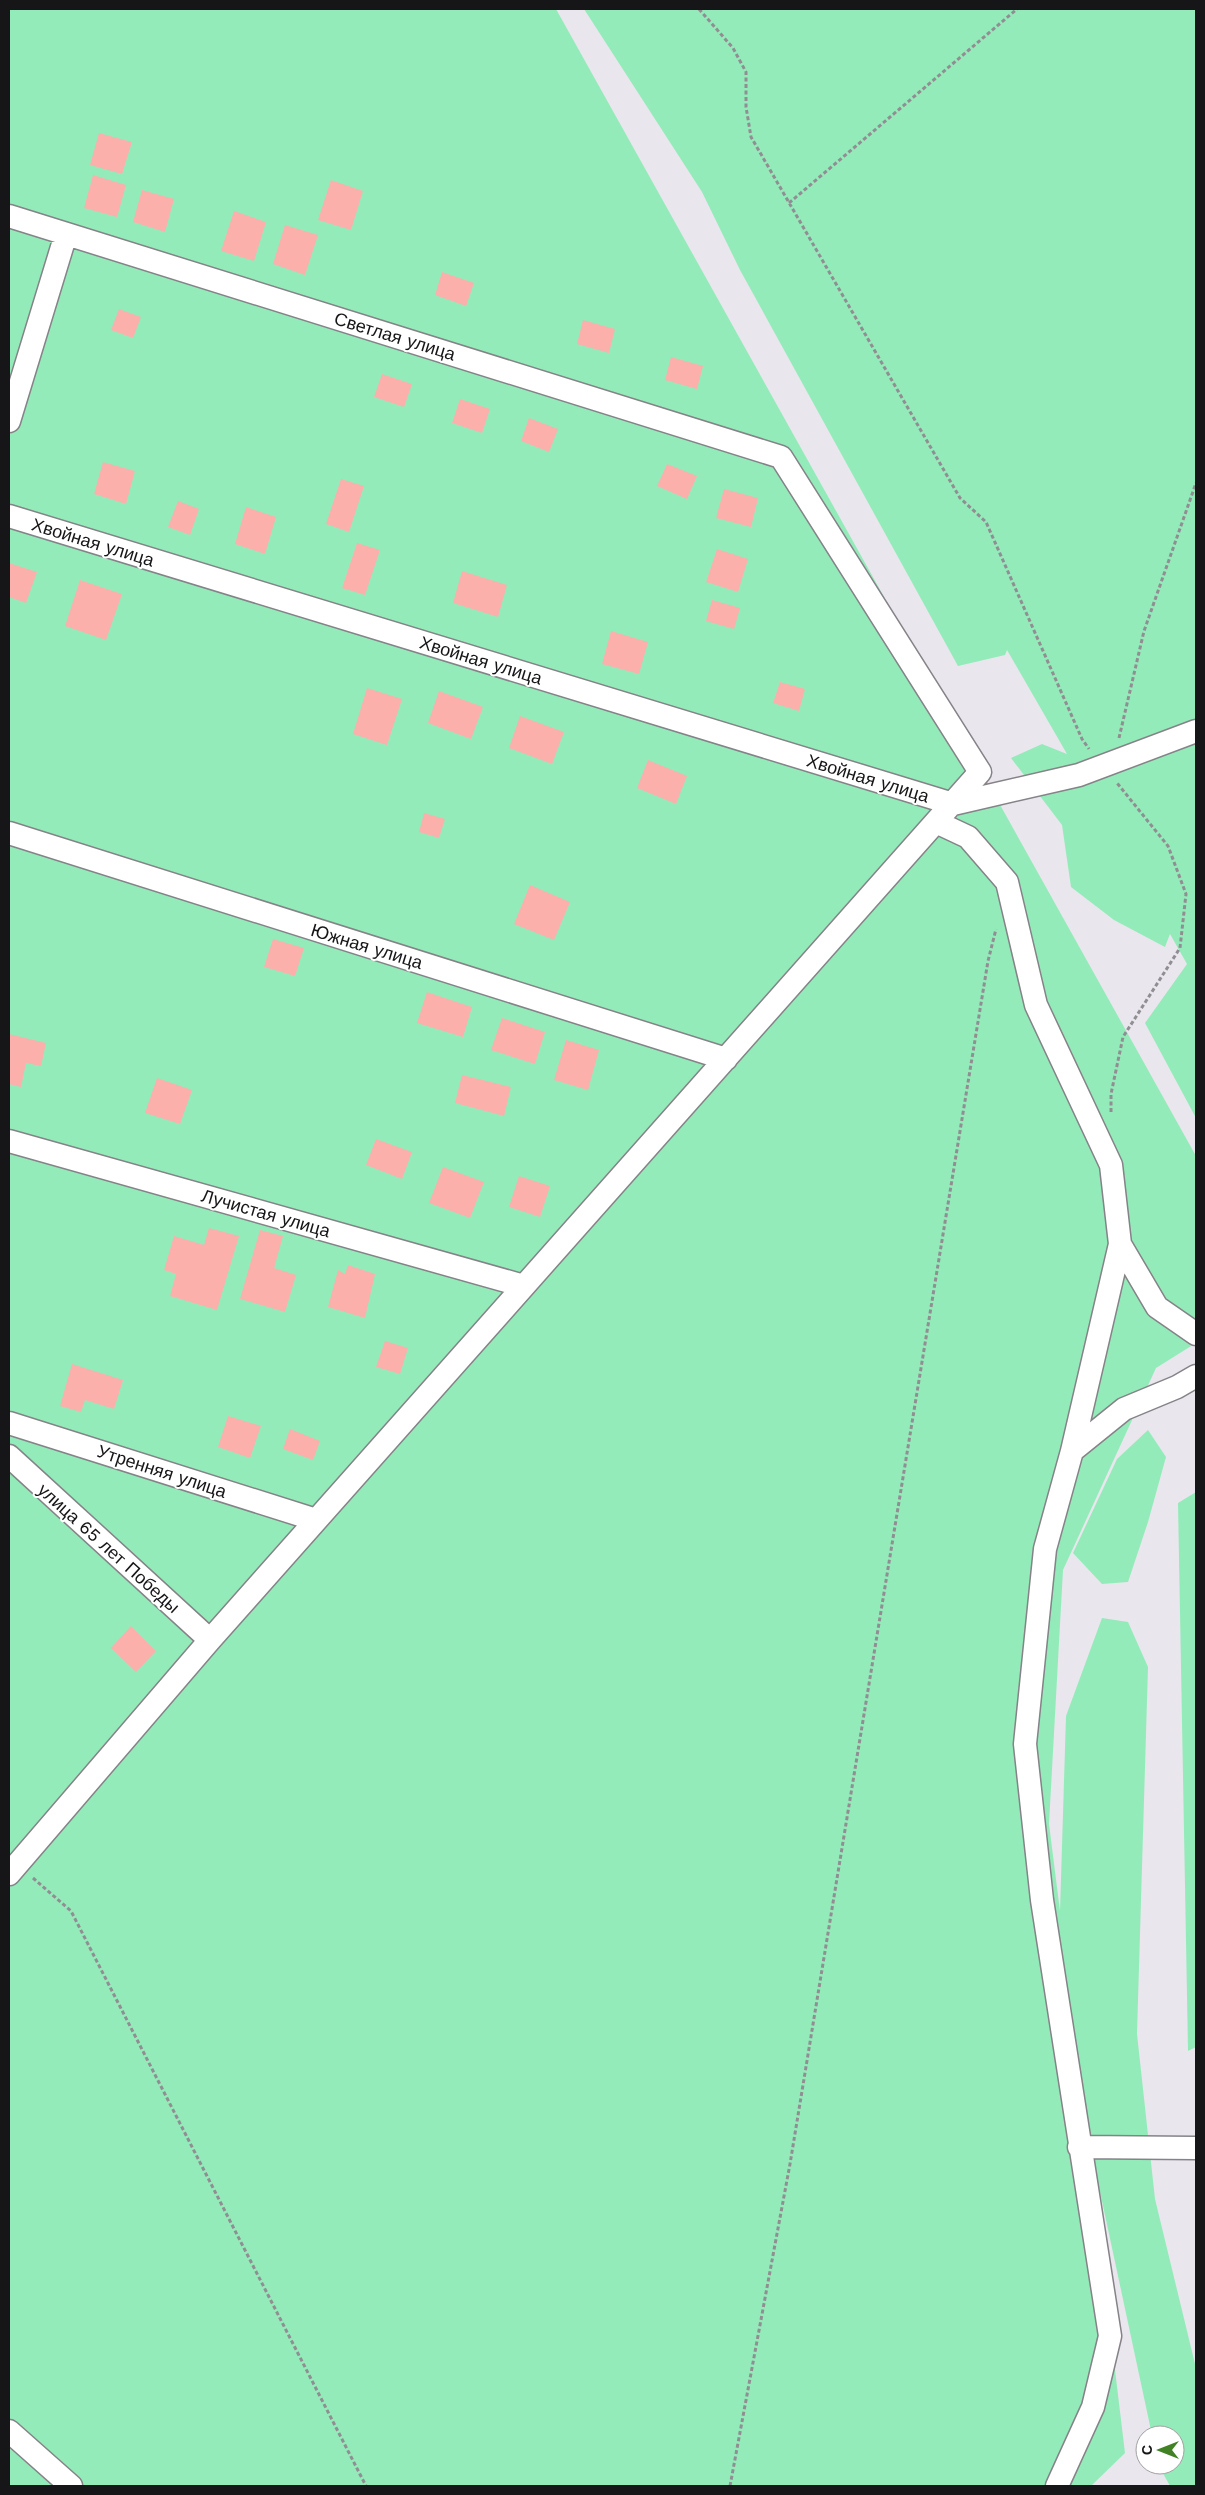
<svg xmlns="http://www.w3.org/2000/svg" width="1205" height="2495" font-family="'Work Sans',sans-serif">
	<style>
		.green { fill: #94ebba }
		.building { fill: #fbb0ab }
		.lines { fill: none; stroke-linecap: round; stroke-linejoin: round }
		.street-casing { stroke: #858288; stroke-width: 25 }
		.path { stroke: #918e93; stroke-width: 3; stroke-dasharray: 4 2.5; stroke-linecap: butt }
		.street { stroke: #fff; stroke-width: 22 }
		.labels { text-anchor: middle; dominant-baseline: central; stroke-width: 4; stroke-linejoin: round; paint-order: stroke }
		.street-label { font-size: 18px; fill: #161517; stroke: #fff }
	</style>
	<rect width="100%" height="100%" fill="#eae6ed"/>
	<path class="green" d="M9,9H556L1196,1156V1343L1156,1368L1063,1570L1049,1824L1060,1911L1066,1716L1102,1618L1128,1622L1148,1667L1137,2034L1155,2199L1196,2368V2486H1170L1159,2466L1175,2465V2435H1152L1093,2159L1075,2037L1125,2453L1091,2486H9Z
		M584,9H1196V1118L1145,1023L1187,964L1170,934L1165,947L1114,920L1071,887L1062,825L1011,758L1042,744L1067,754L1007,650L1005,655L958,666L740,270L702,192Z
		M1148,1430L1166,1457L1148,1522L1128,1582L1102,1584L1073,1553L1117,1459Z
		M1196,1492V2047L1188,2051L1178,1503Z"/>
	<path class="building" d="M99,133L132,142L122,174L90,165Z
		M93,175L126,185L117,217L84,208Z
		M331,180L363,191L351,230L318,220Z
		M142,190L174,199L165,232L133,222Z
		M234,211L266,222L254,261L221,251Z
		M285,225L318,235L305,275L273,264Z
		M442,272L474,283L466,306L435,295Z
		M119,309L141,317L133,338L111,330Z
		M583,320L615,329L609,353L577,344Z
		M671,357L703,366L697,389L665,380Z
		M382,374L412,384L404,407L374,397Z
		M460,399L490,409L482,433L452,423Z
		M529,418L558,429L549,452L521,441Z
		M103,462L135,471L126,504L94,494Z
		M667,464L697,476L687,499L657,486Z
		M341,479L364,486L349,532L326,524Z
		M724,489L758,498L751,527L716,518Z
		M178,501L199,509L190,535L168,527Z
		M246,507L276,517L265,554L235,544Z
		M357,543L380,550L365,595L342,588Z
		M717,549L748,559L738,592L706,582Z
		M9,563L37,572L26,603L9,597Z
		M462,571L507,585L498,617L453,603Z
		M80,580L122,594L106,640L65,626Z
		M712,600L740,608L734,629L706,621Z
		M611,631L648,642L639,674L602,664Z
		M780,682L805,689L799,711L773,703Z
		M367,688L402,699L387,745L353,734Z
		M439,691L483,707L471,739L428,723Z
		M520,716L564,732L552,764L509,748Z
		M648,760L687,776L676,804L637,788Z
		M424,813L445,819L439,838L419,832Z
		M530,885L570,902L554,940L514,924Z
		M273,939L304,948L295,976L264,967Z
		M427,992L472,1007L463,1037L417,1023Z
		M502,1018L545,1032L535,1064L491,1050Z
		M9,1034L46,1043L41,1066L26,1063L21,1087L9,1084Z
		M566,1040L599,1050L588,1090L554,1080Z
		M462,1075L511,1087L504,1116L455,1103Z
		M157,1078L192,1090L180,1124L145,1113Z
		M376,1139L412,1152L402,1179L366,1165Z
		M443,1167L484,1182L470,1218L429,1203Z
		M519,1176L550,1186L540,1217L509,1207Z
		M209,1228L239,1236L217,1310L170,1296L176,1274L164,1270L174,1236L204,1245Z
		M260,1230L283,1236L274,1268L296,1275L285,1312L240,1299Z
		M348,1265L375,1274L365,1318L328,1307L338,1270L345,1274Z
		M385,1341L408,1348L400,1374L376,1367Z
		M72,1364L123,1380L114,1409L85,1400L81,1412L60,1406Z
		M228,1416L261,1426L250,1458L218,1447Z
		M290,1429L320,1441L313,1460L283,1449Z
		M131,1626L156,1651L136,1672L111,1648Z"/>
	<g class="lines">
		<g class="street-casing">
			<path id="street" d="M9,216L781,457L980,772L210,1640L9,1874
				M9,421L66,234
				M9,516L953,804L1079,775L1196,731
				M936,822L968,837L1007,882L1036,1005L1111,1165L1120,1244L1072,1451
				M9,833L726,1059
				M9,1141L524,1286
				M1120,1244L1157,1307L1196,1334
				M9,1423L316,1520
				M9,1456L210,1640
				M1079,2147L1196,2148
				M9,2431L71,2486
				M1057,2486L1093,2407L1110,2336L1042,1900L1025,1744L1045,1549L1072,1451L1124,1409L1177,1387L1196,1376"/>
		</g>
		<path class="path" d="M699,9L733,48L746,72V107L751,137L960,498L986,522L1082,739L1089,749
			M789,203L1017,9
			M1119,738L1144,631L1196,483
			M1111,1112V1094L1123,1037L1180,948L1186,894L1168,846L1117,783
			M33,1878L71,1911L366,2486
			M730,2486L790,2164L988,961L996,929"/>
		<use href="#street" class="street"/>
	</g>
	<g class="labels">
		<g class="street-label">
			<text transform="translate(395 336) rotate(17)">Светлая улица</text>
			<text transform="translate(93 542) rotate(17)">Хвойная улица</text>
			<text transform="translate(481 660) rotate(17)">Хвойная улица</text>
			<text transform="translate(868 778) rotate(17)">Хвойная улица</text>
			<text transform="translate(367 946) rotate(17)">Южная улица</text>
			<text transform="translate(266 1213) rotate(16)">Лучистая улица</text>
			<text transform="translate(162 1471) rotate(18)">Утренняя улица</text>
			<text transform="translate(109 1548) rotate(42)">улица 65 лет Победы</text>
		</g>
	</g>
	<rect width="1205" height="2495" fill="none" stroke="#161517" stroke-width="20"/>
	<g transform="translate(1160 2450) rotate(270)"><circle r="24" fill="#ffffff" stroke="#a2a1a2"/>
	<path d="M0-4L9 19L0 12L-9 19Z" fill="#408224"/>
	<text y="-8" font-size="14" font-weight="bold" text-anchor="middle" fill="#161517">С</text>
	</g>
</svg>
